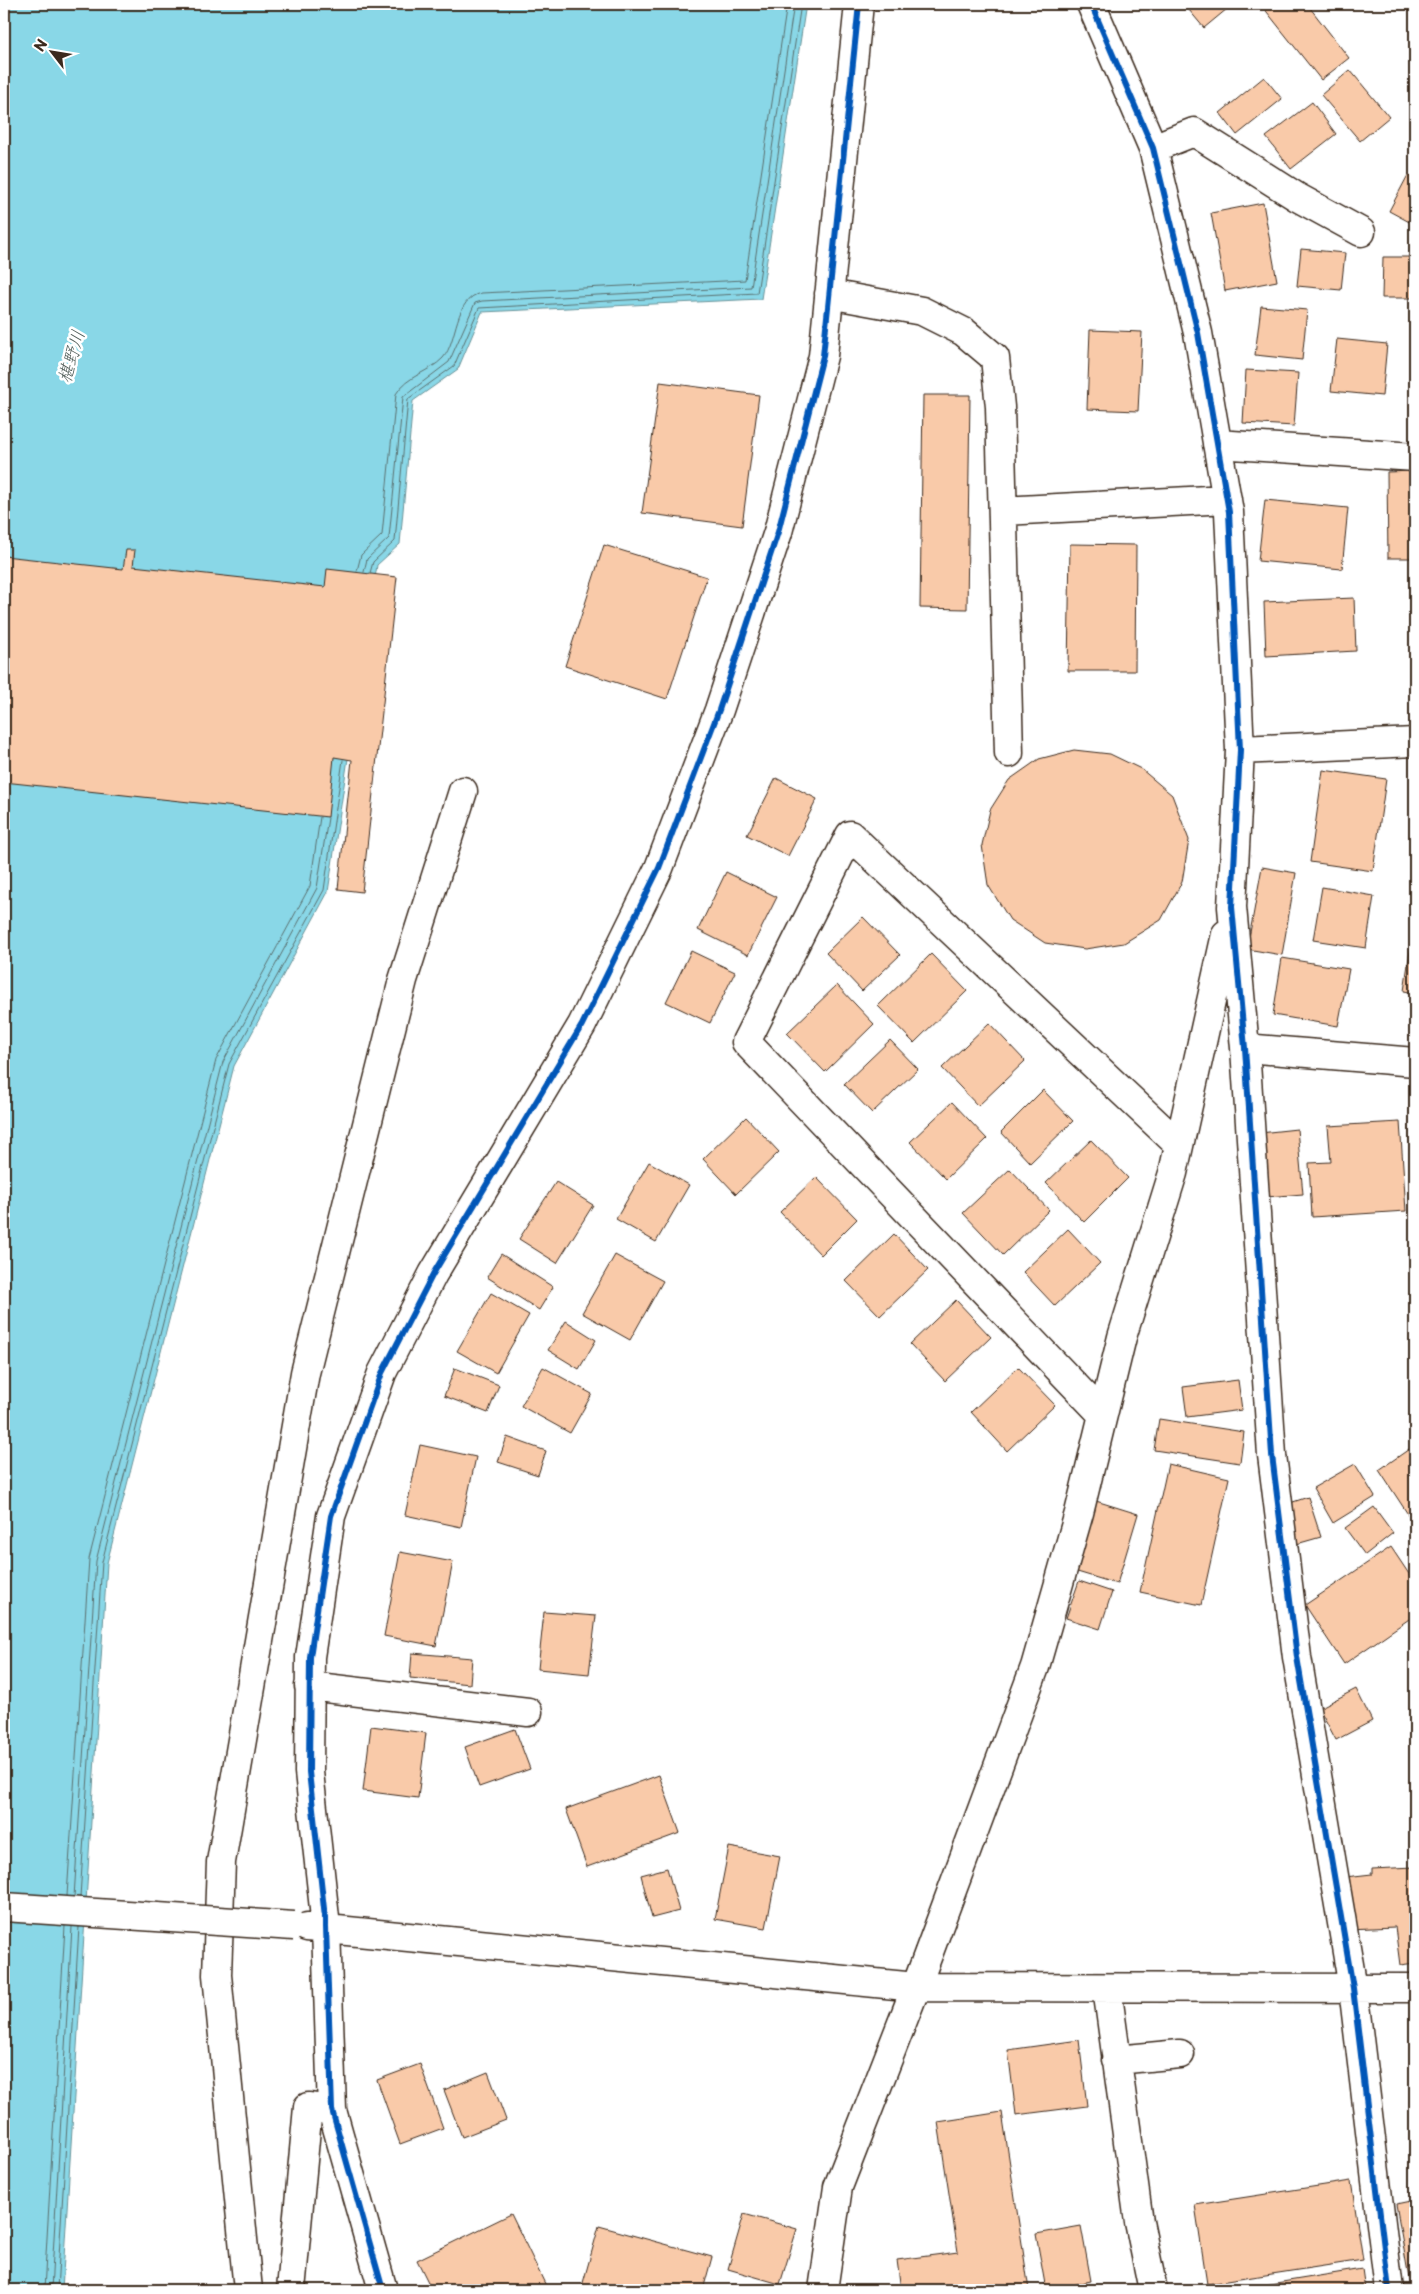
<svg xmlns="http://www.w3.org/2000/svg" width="1419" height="2294" font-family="'Playpen Sans','Klee One',sans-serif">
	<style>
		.water { fill: #89d7e7; stroke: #6a9297 }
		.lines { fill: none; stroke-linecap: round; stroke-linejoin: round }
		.shore { stroke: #5a6f6e; stroke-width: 1 }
		.building { fill: #f9caa9; stroke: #3b2a1e }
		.minor-casing { stroke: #3b2a1e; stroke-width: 31 }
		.minor { stroke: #fff; stroke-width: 28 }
		.minor-bridge-casing { stroke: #3b2a1e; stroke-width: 31; stroke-linecap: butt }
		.minor-bridge { stroke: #fff; stroke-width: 28 }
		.cycleway-casing { stroke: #fff; stroke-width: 9 }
		.cycleway { stroke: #0057b8; stroke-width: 6 }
		.labels { text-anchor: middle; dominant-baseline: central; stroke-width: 5; stroke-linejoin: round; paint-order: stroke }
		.water-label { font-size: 18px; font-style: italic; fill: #525e5a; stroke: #fff }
	</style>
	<rect width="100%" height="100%" fill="#fff"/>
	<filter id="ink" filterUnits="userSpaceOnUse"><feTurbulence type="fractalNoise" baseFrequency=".02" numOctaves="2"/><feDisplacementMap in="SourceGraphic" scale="10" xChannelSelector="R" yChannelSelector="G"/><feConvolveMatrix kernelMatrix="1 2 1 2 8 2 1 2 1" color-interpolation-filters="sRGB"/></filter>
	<g filter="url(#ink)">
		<path class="water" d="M4,4H806L761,299L482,312L458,369L413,401L400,544L377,565L328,892L234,1066L107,1563L62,2290H4Z"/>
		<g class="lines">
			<path class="shore" d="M357,571L361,555L382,535L396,394C406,376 430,372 443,358C458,341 454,297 482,293L745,280L787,4
				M364,572L367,559L389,538L403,397L449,362L475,303L482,301L751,287L794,4
				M370,573L373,562L395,541L408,399L454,366L479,308L757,293L801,4
				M67,1896L89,1559L216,1060L310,886L320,817
				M74,1897L96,1561L223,1062L317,888L328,818
				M80,1897L102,1562L229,1064L324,890L343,760
				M44,2290L65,1926
				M51,2290L72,1927
				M57,2290L79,1927"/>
		</g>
		<path class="building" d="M1184,4H1233L1204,28Z
			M1268,4H1307L1349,58L1321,80L1263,7Z
			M1350,70L1389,117L1360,141L1321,95Z
			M1264,77L1282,99L1237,135L1220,113Z
			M1312,102L1336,134L1291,169L1266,137Z
			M1408,175L1415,179V225L1389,211Z
			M1263,203L1277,281L1225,291L1211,213Z
			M1301,249L1345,253L1341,290L1297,286Z
			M1383,257H1415V298H1382Z
			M1261,306L1307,310L1302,360L1255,355Z
			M1415,310V366L1411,365Z
			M1090,330L1142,332L1138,411L1087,409Z
			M1337,339L1387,344L1382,396L1331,391Z
			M1246,370L1298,373L1294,426L1243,423Z
			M660,382L759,395L742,526L642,513Z
			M923,395H970L967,609L920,608Z
			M1415,471V558H1388L1387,472Z
			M1265,500L1348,508L1342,569L1258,561Z
			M1070,544L1136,545L1135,671H1068Z
			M604,545L707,577L667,699L565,666Z
			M126,550H135L133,566L325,587L327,569L397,577L362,892L338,889L352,760L334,757L328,817L4,782V556L123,569Z
			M1354,598L1356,651L1266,656L1264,602Z
			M1074,750L1110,754L1141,769L1172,795L1189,840L1182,882L1161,920L1124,943L1085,949L1045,943L1010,920L988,885L982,845L990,810L1009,780L1039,759Z
			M1323,770L1386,779L1373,871L1310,862Z
			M776,778L817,799L788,856L747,835Z
			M1262,867L1296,873L1282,955L1247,949Z
			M726,872L777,897L748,955L698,930Z
			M1322,887L1374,896L1366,948L1313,940Z
			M863,917L900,955L862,991L826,953Z
			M1415,917V993L1404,991Z
			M691,951L735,972L710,1023L666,1002Z
			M931,954L967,991L914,1043L878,1006Z
			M1282,958L1349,969L1338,1026L1273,1015Z
			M837,985L874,1024L825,1072L787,1033Z
			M989,1023L1025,1061L978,1106L942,1068Z
			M890,1040L918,1069L872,1113L844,1084Z
			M1043,1090L1073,1121L1030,1163L1001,1132Z
			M952,1102L987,1139L946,1179L910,1142Z
			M746,1117L779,1152L736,1194L703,1159Z
			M1400,1122L1406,1211L1312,1217L1309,1163L1331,1162L1328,1126Z
			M1297,1129L1303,1194L1266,1197L1260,1133Z
			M1091,1140L1128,1178L1084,1222L1046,1183Z
			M649,1162L689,1185L656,1242L616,1219Z
			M1010,1169L1049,1210L1003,1255L963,1213Z
			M816,1177L857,1219L821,1255L780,1212Z
			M556,1182L593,1205L557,1263L519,1239Z
			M1068,1229L1100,1263L1055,1306L1023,1272Z
			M894,1234L928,1270L880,1316L846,1281Z
			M501,1254L553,1287L539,1310L487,1277Z
			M615,1255L663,1281L630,1340L582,1313Z
			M491,1293L529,1315L496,1373L457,1351Z
			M956,1300L991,1337L945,1381L910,1344Z
			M566,1321L596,1340L579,1369L548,1350Z
			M543,1367L592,1394L570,1433L521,1406Z
			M1018,1367L1055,1405L1007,1451L971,1412Z
			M455,1368L499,1385L488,1413L444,1396Z
			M1238,1380L1242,1410L1187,1417L1183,1387Z
			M1159,1419L1244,1432L1240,1463L1154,1450Z
			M507,1437L546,1451L538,1475L498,1462Z
			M420,1445L476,1457L461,1527L405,1515Z
			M1415,1445V1525L1379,1470Z
			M1168,1464L1229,1478L1201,1605L1140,1592Z
			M1355,1464L1375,1497L1333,1523L1313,1488Z
			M1308,1497L1321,1537L1293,1545L1281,1506Z
			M1096,1501L1138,1514L1117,1584L1074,1571Z
			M1374,1507L1393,1533L1365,1555L1345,1528Z
			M1391,1547L1415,1583V1615L1344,1664L1305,1605Z
			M400,1552L453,1562L436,1646L384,1636Z
			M1079,1581L1112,1592L1100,1629L1066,1618Z
			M544,1612L596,1616L589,1674L538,1669Z
			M412,1653L472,1658L470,1684L410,1678Z
			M1356,1689L1372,1721L1336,1740L1319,1708Z
			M371,1726L426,1733L418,1798L363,1791Z
			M515,1729L530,1769L479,1787L465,1747Z
			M659,1775L680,1833L587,1867L566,1809Z
			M729,1847L780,1856L766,1928L715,1919Z
			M1415,1867V1963L1400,1965L1395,1927L1348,1929L1345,1877L1372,1874V1869Z
			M667,1868L679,1911L652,1918L641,1875Z
			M1079,2040L1087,2106L1016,2115L1008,2050Z
			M420,2064L443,2128L400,2144L377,2080Z
			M488,2072L506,2120L462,2137L444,2090Z
			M1002,2112L1029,2290H901L897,2260L958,2252L938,2122Z
			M1351,2181L1363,2260L1207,2284L1195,2205Z
			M1415,2200V2290H1411L1396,2204Z
			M511,2214L548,2290H432L417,2260Z
			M744,2214L797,2229L780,2284L728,2269Z
			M599,2226L712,2257L703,2290H581Z
			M1081,2226L1091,2281L1046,2290L1036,2234Z
			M1362,2269L1365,2290H1233Z"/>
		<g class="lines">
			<g class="minor-casing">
				<path id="minor" d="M1091,4L1153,148L1198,333L1229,512L1240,750L1232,907L1245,1048L1272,1455L1297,1657L1353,1988L1389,2290
					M1153,148L1194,132L1297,197L1361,232
					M829,294L922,311L964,332L995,358L1000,407L1009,753
					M1217,444L1415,457
					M1003,511L1227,499
					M1240,750L1415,742
					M1245,1048L1415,1062
					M1103,1415L746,1042L850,835L1179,1145
					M309,1686L528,1712
					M307,1927L916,1987L1415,1988
					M1107,1988L1139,2222L1153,2290
					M1116,2060L1180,2054
					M248,2290L217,1975L221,1862L305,1373L403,980L463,791
					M291,2290L308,2107L332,2110
					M383,2290L332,2110L326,1927L309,1772L310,1657L331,1516L382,1373L433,1274L582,1025L659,868L719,710L778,532L823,356L859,4
					M823,2290L838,2187L916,1987L1035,1667L1079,1513L1122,1337L1173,1173L1226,934"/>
			</g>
			<use href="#minor" class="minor"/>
			<g class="minor-bridge-casing">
				<path id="minor-bridge" d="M4,1907L294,1926"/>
			</g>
			<use href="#minor-bridge" class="minor-bridge"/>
			<g class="cycleway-casing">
				<path id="cycleway" d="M1091,4L1153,148L1198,333L1229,512L1240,750L1232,907L1245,1048L1272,1455L1297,1657L1353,1988L1389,2290
					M383,2290L332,2110L326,1927L309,1772L310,1657L331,1516L382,1373L433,1274L582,1025L659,868L719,710L778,532L823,356L859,4"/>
			</g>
			<use href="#cycleway" class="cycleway"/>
		</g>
	</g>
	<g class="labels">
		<g class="water-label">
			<text transform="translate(70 356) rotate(-74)">椹野川</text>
		</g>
	</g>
	<rect width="1419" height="2294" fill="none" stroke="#fff" stroke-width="20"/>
	<rect x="10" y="10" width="1399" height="2274" fill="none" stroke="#3b2a1e" stroke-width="2" filter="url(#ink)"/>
	<g transform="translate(52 52) rotate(301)" stroke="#ffffff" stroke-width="4" paint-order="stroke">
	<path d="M0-4L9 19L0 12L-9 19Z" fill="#3b2a1e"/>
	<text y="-8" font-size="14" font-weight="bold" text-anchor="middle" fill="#3b2a1e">N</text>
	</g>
</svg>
